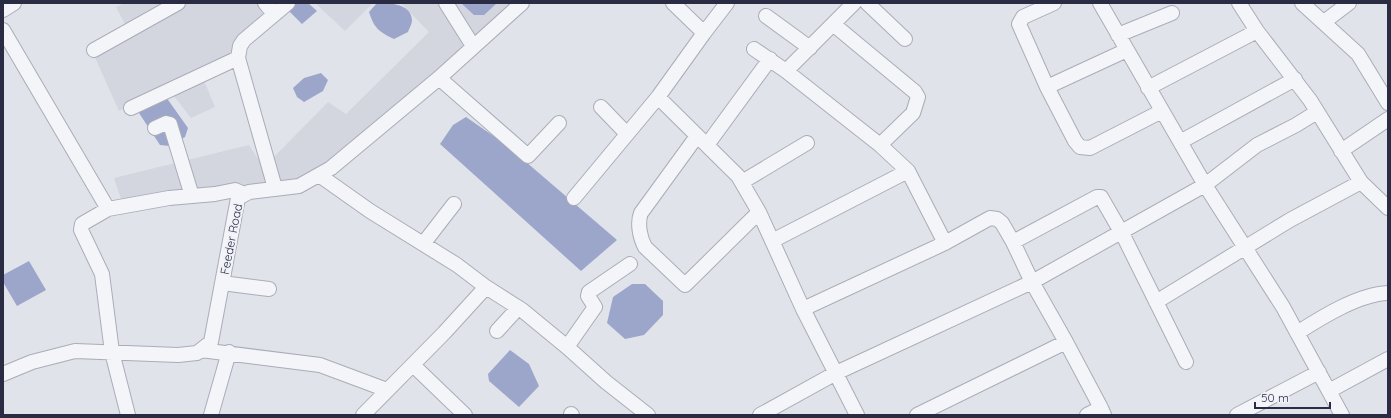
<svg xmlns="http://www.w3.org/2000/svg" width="1391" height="418" font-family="Quicksand,sans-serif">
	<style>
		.built { fill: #d3d5df }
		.water { fill: #9ca6cb }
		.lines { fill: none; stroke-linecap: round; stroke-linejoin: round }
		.minor-casing { stroke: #aaacb8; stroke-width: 16 }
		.minor { stroke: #f4f5f8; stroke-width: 14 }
		.labels { text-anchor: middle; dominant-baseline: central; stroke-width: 4; stroke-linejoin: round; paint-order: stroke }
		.street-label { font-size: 12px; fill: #292c43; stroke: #f1f2f8 }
	</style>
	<rect width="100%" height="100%" fill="#e1e3ea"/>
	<path class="built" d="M125,3H275L241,34L230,55L200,71L215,107L191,118L167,87L119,111L93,53L128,30L116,7Z
		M315,3H373L345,31Z
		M401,3H517L327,167L298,182L121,199L114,178L249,145L258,159L274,157L328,102L346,114L429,32Z"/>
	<path class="water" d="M294,3H308L317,11L302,24L287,9Z
		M377,3C389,3 411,3 412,20C412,24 409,29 408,32L394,39C379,32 374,28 369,12Z
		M461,3H497L484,15H474Z
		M321,73L328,80L323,91L304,102L297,97L293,88L304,78Z
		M166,97L188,128L185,137L170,146L160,145L139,113L159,98Z
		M466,117L505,144L617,240L581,271L440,144L453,125Z
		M29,261L46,290L17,306L3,282V275Z
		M632,284H645L663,301V315L644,335L625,339L607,323L613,297Z
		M510,350L529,364L539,386L519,407L489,381L488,374Z"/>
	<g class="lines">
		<g class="minor-casing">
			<path id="minor" d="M265,3L274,14
				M446,3L473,46
				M867,3L905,39
				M1054,3L1023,17L1019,24L1047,87L1075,141L1080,147L1090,148L1162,111
				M1100,3L1205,185L1283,307L1342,415
				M1239,3L1257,31L1310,100L1361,182L1388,208
				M1302,3L1358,54L1388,103
				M3,10L14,3
				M766,16L810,48
				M1324,22L1349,3
				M833,24L915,92L918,97L913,113L880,145
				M3,30L108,209L169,198L215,194L235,190L244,194
				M704,33L727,3
				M1118,35L1172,13
				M754,49L786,71L880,145L908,171L945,243
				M94,50L178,3
				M786,71L854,3
				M439,78L528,156L559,123
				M1047,87L1127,50
				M1148,88L1257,31
				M658,97L738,176L759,212L803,309L857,415
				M601,107L627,134
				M131,108L238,58
				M155,128L166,123L170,124L192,196
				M697,136L641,213C637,223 640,238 645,247L685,285L759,212
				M1180,142L1295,79
				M707,145L770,59
				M1341,151L1388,119
				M319,175L370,211L457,265L486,287L522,310L567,347L606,382L648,415
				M742,182L807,143
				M275,188L238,58L240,46L244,40L288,3
				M574,198L658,97L704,33L673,3
				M108,209L82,224L81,230L102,274L112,352L128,415
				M772,241L908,171
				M1013,242L1097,197H1101L1124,237L1186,362
				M423,244L454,204
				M222,283L269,289
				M1156,302L1290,220L1361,182
				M803,309L945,243L990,218L997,219L1002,223L1013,242L1032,282L1066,342L1101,408
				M497,331L518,308
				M1297,333C1322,317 1359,294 1388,293
				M567,347L595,307L588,296L589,292L630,264
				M201,350L320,365L387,390
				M413,365L465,415
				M3,374L32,362L75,351L178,355L197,353L211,342L238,198L249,192L299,186L331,168L439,78L522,3
				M1329,391L1388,359
				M571,414L572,415
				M211,415L229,352
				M363,415L444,333L486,287
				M760,415L836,373L1032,282L1205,185L1257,145L1296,125L1317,112
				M917,415L1066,342
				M1087,415L1101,408L1104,415
				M1237,415L1319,372"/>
		</g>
		<use href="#minor" class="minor"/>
	</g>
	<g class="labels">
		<g class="street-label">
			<text transform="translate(231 239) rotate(-79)">Feeder Road</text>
		</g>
	</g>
	<rect width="1391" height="418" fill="none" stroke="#292c43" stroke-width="8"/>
	<path d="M1255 402v6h75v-6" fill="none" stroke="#292c43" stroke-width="2"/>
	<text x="1261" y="402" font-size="12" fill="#292c43" stroke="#f1f2f8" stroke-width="3" paint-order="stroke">50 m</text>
</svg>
